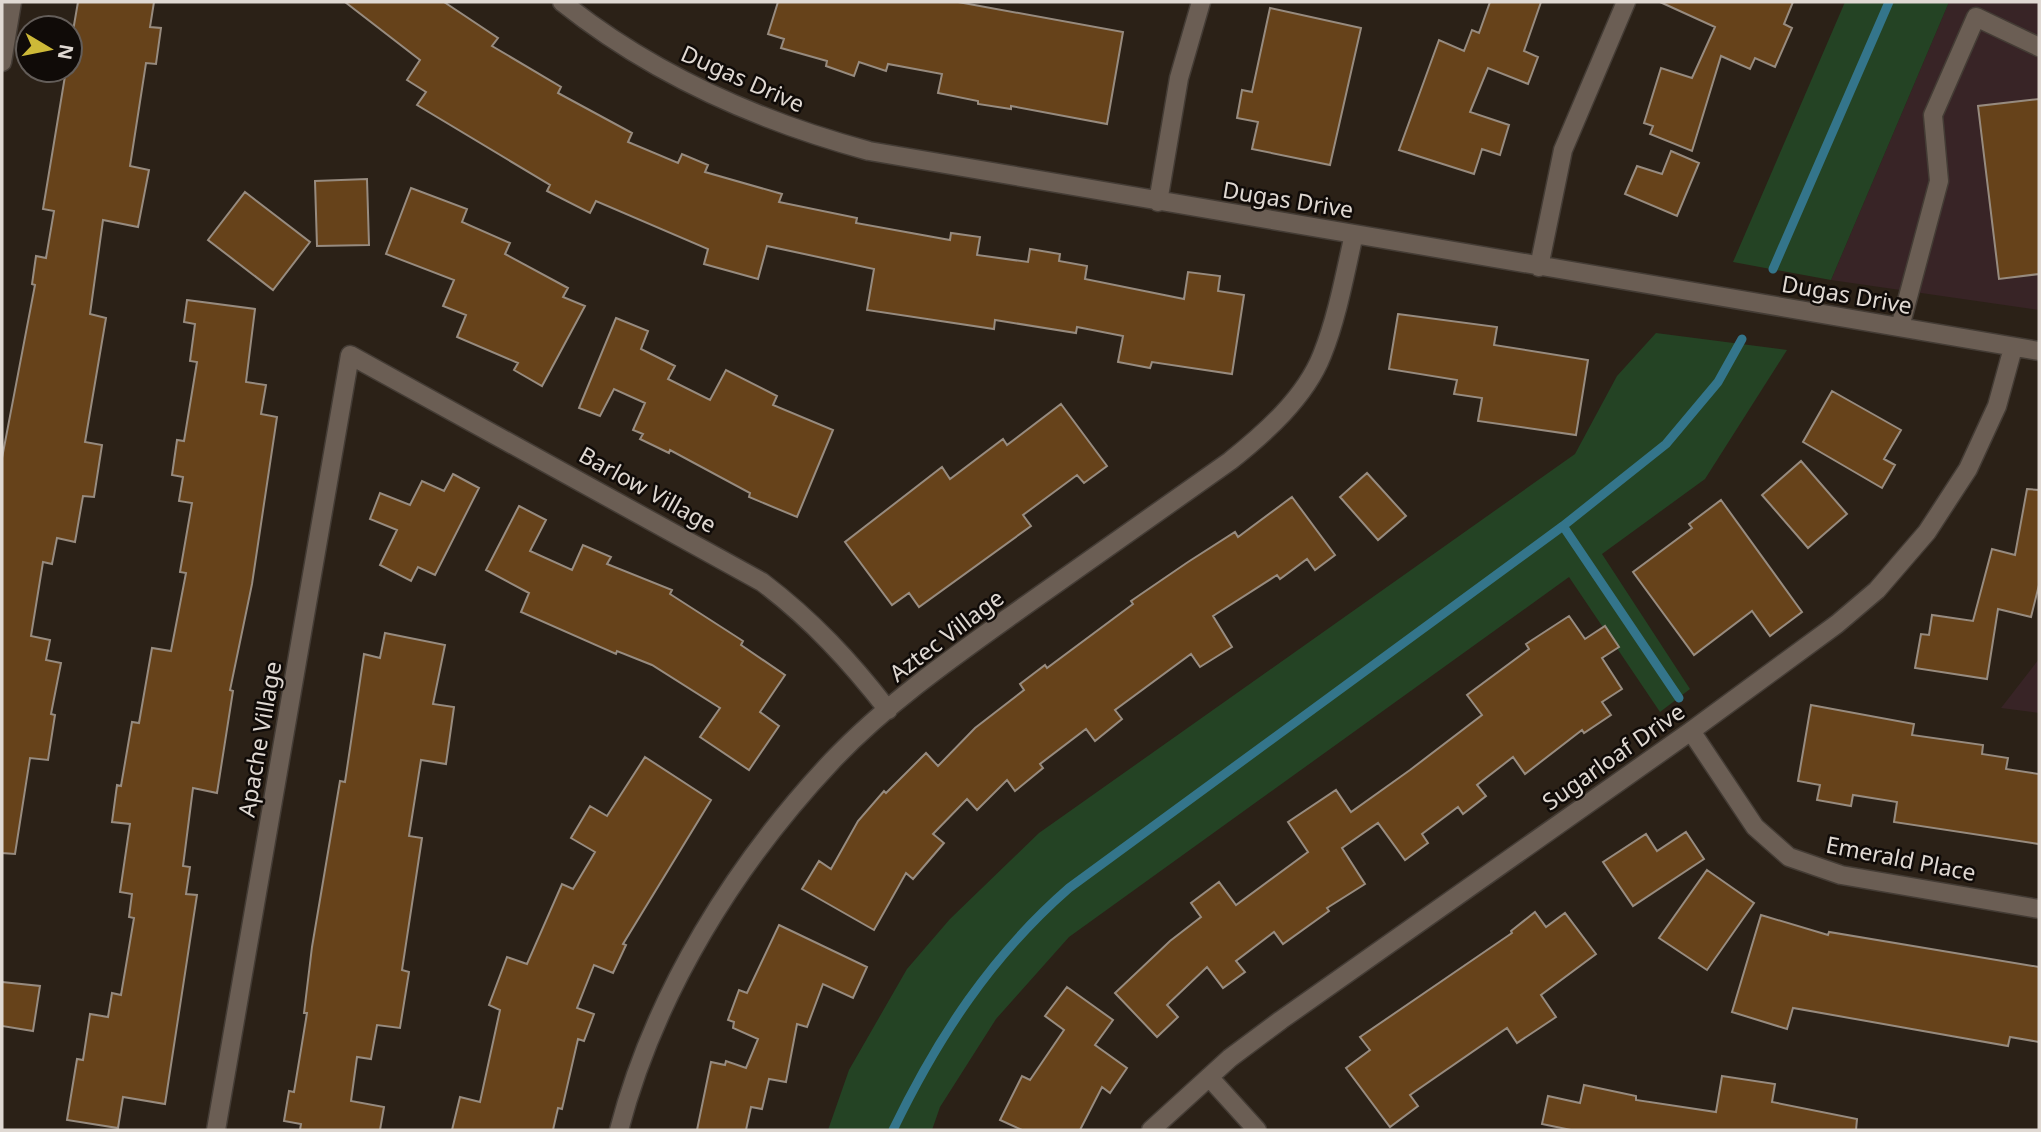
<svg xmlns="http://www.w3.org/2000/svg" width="2041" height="1132" font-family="'Noto Sans',sans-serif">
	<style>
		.commercial { fill: #382426 }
		.green { fill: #244324 }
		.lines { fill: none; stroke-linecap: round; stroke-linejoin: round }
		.stream { stroke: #34758b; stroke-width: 9 }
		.building { fill: #66421a; stroke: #978b7f; stroke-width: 2 }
		.minor-casing { stroke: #443c35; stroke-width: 21 }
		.minor { stroke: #6b5e54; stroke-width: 18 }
		.labels { text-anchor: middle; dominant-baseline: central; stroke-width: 5; stroke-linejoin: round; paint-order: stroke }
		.street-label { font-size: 23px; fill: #e0d9d3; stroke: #100b08 }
	</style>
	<rect width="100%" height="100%" fill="#2b2117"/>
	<path class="commercial" d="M1949,2H2039V310L1831,280Z
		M2039,659V713L2001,708Z"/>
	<path class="green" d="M1845,2H1949L1831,280L1733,262Z
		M1656,333L1787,350L1705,479L1602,554L1690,689L1660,712L1569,577L1069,937L996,1019L940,1107L932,1130H828L849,1070L907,969L950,919L1039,833L1575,454L1617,376Z"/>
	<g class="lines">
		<path class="stream" d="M1773,269L1889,2
			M1563,526L1679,698
			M893,1130C938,1037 991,956 1069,888L1563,526L1666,444L1718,382L1742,339"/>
	</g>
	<path class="building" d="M78,2H154L150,27L161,28L156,64L146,63L130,166L149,170L138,227L103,220L90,314L106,318L85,442L102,445L94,497L83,496L75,542L57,538L52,564L43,562L31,636L50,640L46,660L61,663L51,714L55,715L48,760L30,758L15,854L2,853V458L35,285L32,284L36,256L46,258L54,211L43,209L66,70H70V48Z
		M345,2H444L498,38L492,46L561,87L558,93L632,133L628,142L678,163L682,154L708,165L705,172L782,194L779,202L857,218L856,223L950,240L951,233L980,237L977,255L1028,262L1030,249L1060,254L1059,261L1087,266L1085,279L1184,299L1188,272L1220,276L1218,291L1244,295L1232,374L1152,362L1150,368L1118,362L1123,336L1077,327L1076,333L995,320L994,329L867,310L874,269L767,246L758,279L704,264L708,249L596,201L590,213L547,191L550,185L417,105L426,92L407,80L420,60Z
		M778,2H958L1123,32L1107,124L1011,106V109L978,104V101L938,93L942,74L888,64L886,71L859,62L854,76L826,66L827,61L781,48L784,39L768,34Z
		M1490,2H1541L1524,51L1538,57L1528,84L1488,68L1470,112L1509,125L1500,155L1482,149L1474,174L1399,150L1439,40L1464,51L1472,30L1479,33Z
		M1660,2H1793L1784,24L1792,28L1775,67L1755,58L1750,69L1721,56L1692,151L1650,134L1653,126L1644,123L1661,68L1692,78L1715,27Z
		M1270,8L1361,28L1330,165L1252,149L1258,122L1237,118L1242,90L1252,92Z
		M2039,99V274L1999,279L1978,106Z
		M1671,151L1699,163L1677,216L1625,194L1637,166L1662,174Z
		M367,179L369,245L317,246L315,181Z
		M411,188L467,209L462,222L510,243L505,254L568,288L563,297L585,306L542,386L514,370L518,363L457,337L466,315L443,306L454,280L386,254Z
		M245,192L310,242L273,290L208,240Z
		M187,300L255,309L246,382L266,385L261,414L277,417L252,584L230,690L233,691L217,793L193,788L183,866L190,867L186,894L197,895L165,1104L123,1097L118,1128L67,1120L77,1059L83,1060L90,1014L108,1017L112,993L121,995L134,918L129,917L132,894L120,892L130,824L112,822L117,785L121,786L132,722L139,723L152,648L171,651L186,573L180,572L192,503L179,501L183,477L172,475L177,440L184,441L197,362L190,361L195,324L184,322Z
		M1398,314L1497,327L1494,345L1588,360L1576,435L1478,421L1482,398L1454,394L1457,380L1389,369Z
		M616,318L648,331L641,349L675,366L668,379L710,400L726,370L777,396L773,405L833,430L797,517L749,497L750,493L670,450L669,453L640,439L643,434L633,430L645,403L614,389L600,416L579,408Z
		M1832,391L1901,430L1884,459L1895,465L1882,488L1803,442Z
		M1061,404L1107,466L1084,483L1077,475L1023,515L1031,526L919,607L909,593L892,605L845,542L942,467L950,479L1003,439L1007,445Z
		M1801,461L1847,514L1808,548L1762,495Z
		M1367,473L1406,516L1378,540L1340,497Z
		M453,474L479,488L435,575L418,567L411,581L380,565L397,530L370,519L380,493L410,505L422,481L444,491Z
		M2027,489L2039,490V585L2031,617L1998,609L1987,679L1915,668L1921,634L1929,635L1932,615L1973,621L1992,549L2015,555Z
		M1292,497L1335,555L1315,570L1307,559L1280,579L1277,575L1213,616L1232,647L1200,667L1191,654L1115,710L1122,719L1095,741L1086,729L1040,764L1043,768L1015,791L1007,780L977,810L967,799L933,834L944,843L913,879L906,873L874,930L802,889L819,861L831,869L858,821L884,791L886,793L926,753L938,766L975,728L1024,690L1020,684L1045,665L1047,668L1133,604L1131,601L1188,562L1235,532L1238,537Z
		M1721,500L1802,612L1770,636L1752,611L1694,655L1633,572L1692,528L1689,524Z
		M519,506L546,520L530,551L572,570L583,545L611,557L607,564L672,590L670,594L743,641L741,645L785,675L760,712L779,726L749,770L700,737L720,708L652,665L617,651L616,654L521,612L529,593L486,570Z
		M1569,616L1585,639L1605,626L1619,647L1602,658L1622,689L1602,702L1611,715L1584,733L1582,730L1525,774L1513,757L1477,785L1486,796L1463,814L1458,807L1422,834L1428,843L1405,860L1378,823L1342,848L1365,884L1327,908L1329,911L1283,944L1274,932L1236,961L1245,972L1223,988L1207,967L1167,1005L1178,1017L1157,1037L1115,993L1170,941L1201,917L1191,903L1219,882L1236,905L1308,852L1288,822L1336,790L1351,812L1410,770L1482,715L1467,695L1529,649L1526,644Z
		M385,633L445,645L433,704L454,707L446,764L421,760L409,836L422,838L402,970L409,972L400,1028L377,1025L371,1059L357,1057L351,1101L384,1107L380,1130H300L301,1124L284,1121L289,1091L294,1092L307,1013H304L312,947L340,781L345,782L364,654L380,658Z
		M1811,705L1914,724L1912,735L1983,745L1982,754L2008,758L2006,769L2039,774V844L1894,822L1897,802L1853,795L1851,806L1817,800L1820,785L1798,781Z
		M645,757L711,800L623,944L626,945L613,973L594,965L577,1008L594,1014L584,1041L578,1039L562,1109L558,1108L553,1130H452L460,1097L480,1102L500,1010L489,1005L507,957L527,964L562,884L573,889L595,852L571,838L590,806L607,816Z
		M1686,832L1704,859L1633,906L1603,862L1646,834L1657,851Z
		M1707,870L1754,903L1707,970L1659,938Z
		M1535,912L1546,927L1565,913L1596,954L1541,995L1556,1017L1517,1043L1507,1028L1410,1095L1418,1106L1390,1127L1346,1068L1370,1050L1360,1037L1512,933L1511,931Z
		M1761,915L1828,935L1829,932L2039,967V1042L2010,1037L2008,1046L1793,1008L1787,1029L1732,1012Z
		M779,925L867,967L853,998L823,984L807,1027L797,1024L786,1082L769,1079L762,1109L751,1107L746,1130H697L711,1062L725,1065L726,1061L746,1068L758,1039L733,1028L734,1022L728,1020L739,990L747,993Z
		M2,982L40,986L33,1031L2,1026Z
		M1067,987L1113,1020L1095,1045L1127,1068L1110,1093L1102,1087L1080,1130H1022L1000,1120L1022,1076L1030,1080L1064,1030L1045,1016Z
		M1722,1076L1775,1084L1772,1102L1857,1119L1856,1130H1571L1542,1124L1548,1096L1580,1103L1584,1085L1636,1096V1100L1716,1112Z"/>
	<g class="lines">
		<g class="minor-casing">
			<path id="minor" d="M562,2C652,74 758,121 869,151L2039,351
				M2,62L12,2
				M1158,202L1179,78L1201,2
				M1539,267L1563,150L1626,2
				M1900,327L1939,181L1933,115L1976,17L2039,47
				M1691,731L1755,827L1789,857L1841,875L2039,909
				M1209,1077L1257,1130
				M216,1130L350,355L762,582C812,620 850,661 888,710
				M619,1130C655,993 735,864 832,761C889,701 959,653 1026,605C1094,557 1162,509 1230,461C1265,433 1305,398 1322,355C1337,318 1345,274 1354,234
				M1151,1130L1230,1058L1281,1020L1691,731L1837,624L1877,590L1927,532L1968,469L1997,406L2013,348"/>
		</g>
		<use href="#minor" class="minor"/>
	</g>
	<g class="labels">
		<g class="street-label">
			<text transform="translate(743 78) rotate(24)">Dugas Drive</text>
			<text transform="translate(1288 199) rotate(9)">Dugas Drive</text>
			<text transform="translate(1847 294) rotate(10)">Dugas Drive</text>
			<text transform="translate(648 489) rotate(29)">Barlow Village</text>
			<text transform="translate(946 635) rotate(-37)">Aztec Village</text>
			<text transform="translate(259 739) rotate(-80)">Apache Village</text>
			<text transform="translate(1613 756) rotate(-35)">Sugarloaf Drive</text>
			<text transform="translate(1901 858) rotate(11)">Emerald Place</text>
		</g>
	</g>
	<rect width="2041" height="1132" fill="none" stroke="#e0d9d3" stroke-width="7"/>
	<g transform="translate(49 49) rotate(100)"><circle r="33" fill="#100b08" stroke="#635d59" stroke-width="2"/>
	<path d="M0-5L12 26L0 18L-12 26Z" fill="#cdb938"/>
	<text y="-10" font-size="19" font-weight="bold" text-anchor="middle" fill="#e0d9d3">N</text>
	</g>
</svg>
